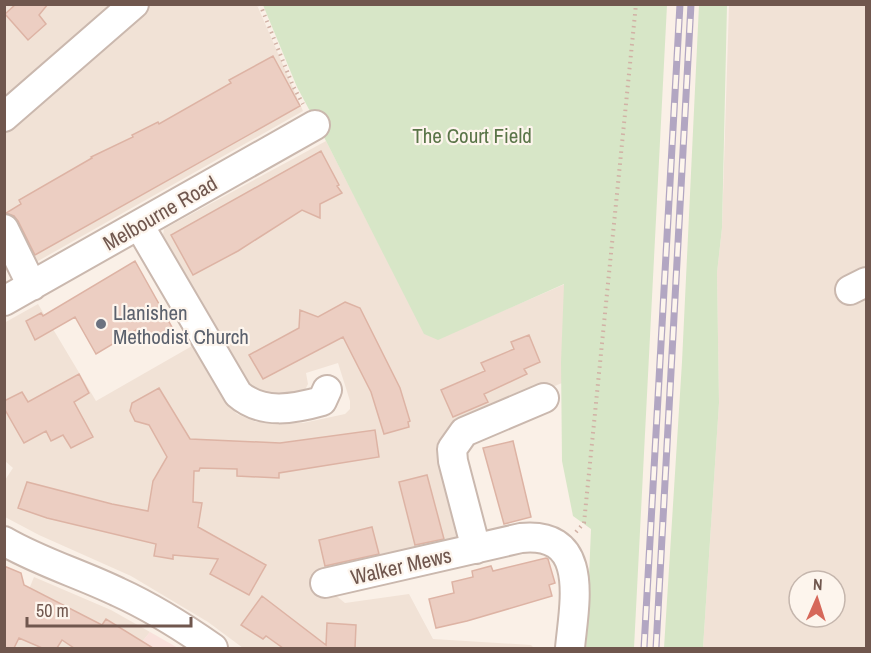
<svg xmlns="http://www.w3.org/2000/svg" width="871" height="653" font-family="'Archivo Narrow',sans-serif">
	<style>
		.residential { fill: #f1e2d6; fill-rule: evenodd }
		.commercial { fill: #f9e1dc }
		.green { fill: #d7e6c7 }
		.building { fill: #eccec2; stroke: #ddb3a4; stroke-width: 1.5 }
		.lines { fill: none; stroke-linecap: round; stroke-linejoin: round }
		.minor-casing { stroke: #cab8ae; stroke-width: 32 }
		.path { stroke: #d1b1a5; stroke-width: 4; stroke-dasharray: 1.5 4.5; stroke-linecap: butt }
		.minor { stroke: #fff; stroke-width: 28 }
		.rail-casing { stroke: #b2a6c2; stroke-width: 7 }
		.rail { stroke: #fdf5ed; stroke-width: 4.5; stroke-dasharray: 14; stroke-linecap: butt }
		.worship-dot { fill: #6b7280; stroke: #fdf5ed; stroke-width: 2 }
		.labels { text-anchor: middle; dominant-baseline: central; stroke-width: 4.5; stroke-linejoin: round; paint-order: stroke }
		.park-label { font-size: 21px; fill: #5a7548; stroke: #fdf5ed }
		.street-label { font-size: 21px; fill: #70574e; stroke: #fdf5ed }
		.worship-label { font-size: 21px; fill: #5b616d; stroke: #fdf5ed; text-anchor: start }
	</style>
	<rect width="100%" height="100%" fill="#faf0e7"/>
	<path class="residential" d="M5,5H121L5,106Z
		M149,5H257L303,111L31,265L5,212L4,127Z
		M729,5H866V648H703L719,403L717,273L722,228ZM799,581H835V617H799Z
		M326,141L425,334L438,339L565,284L562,383L467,422L462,538L318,581L345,603L409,594L433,639L531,645L534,648H243L208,622L131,576L39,535L5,517V480L13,468L5,461L4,323L38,304L96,401L192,346L222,398L237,414L256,422L303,423L345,414L350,409V401L338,363L306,373L308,384L305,390L297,392L272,394L260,391L250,384L163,235L164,229Z
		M34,577L111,610L150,632L137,648H5Z"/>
	<path class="commercial" d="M150,632L178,648H137Z"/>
	<path class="green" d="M263,5H667L634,648H586L591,529L573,516L562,461L561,362L564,284L438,340L424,334L326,141L297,87Z
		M699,5H727L722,228L717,273L719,403L703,648H664L682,362Z"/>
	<path class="building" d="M16,4H48L39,15L46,24L28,40L5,14Z
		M273,56L300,106L35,255L18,221L14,216L6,213L21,204L19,200L92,158L91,157L133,137L132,135L158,122L159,124L231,83L229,80Z
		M321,151L339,185L337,186L342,193L320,204V218L302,210L238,251L193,275L171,235Z
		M135,261L173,329L145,345L136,330L96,354L75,317L35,340L26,321L41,313L43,316Z
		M345,302L360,308L400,388L410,421L408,422L409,427L384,434L371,392L343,337L263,379L249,355L299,328L300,310L318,317Z
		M529,335L540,362L524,369L527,374L484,394L488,402L453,417L441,390L485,371L481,363L514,349L511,342Z
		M79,374L89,393L74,402L93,437L71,448L63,435L51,441L46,431L24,443L4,408V401L22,392L28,402Z
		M159,388L190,439L280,443L375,430L379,457L279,473V478L237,476V469L200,468L199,471H194L193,502L202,503L198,527L266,565L249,595L210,574L218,559L173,555V559L154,556L156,544L47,518L18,508L27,482L112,504L148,511L153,481L167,457L149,425L135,421L130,411L132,403Z
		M513,441L531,517L504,524L483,448Z
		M427,475L444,539L415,545L399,482Z
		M372,527L379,554L325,566L319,540Z
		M546,558L548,559L555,583L549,585L552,596L467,621L436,628L429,599L454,593L452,582L473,577L472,571L491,566L493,571Z
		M4,566L21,573L24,585L102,625L106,619L153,648H74L62,640L57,648H42L19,638L14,648H4Z
		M262,596L326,645L327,623L356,625L355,648H283L266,636L263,639L241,625Z"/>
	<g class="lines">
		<g class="minor-casing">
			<path id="minor" d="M4,117L134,4
				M139,225L238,394C262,415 294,409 322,401L327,390
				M4,229L32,286
				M850,290L866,282
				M4,301L315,125
				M4,541C40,562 81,574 118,592C151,607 183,627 213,648
				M476,549L453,461L452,449L464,432L544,398
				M325,583L521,538C591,531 574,604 570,648"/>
		</g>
		<path class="path" d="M260,4L293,86L303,104
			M576,532L584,523L636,4"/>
		<use href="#minor" class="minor"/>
		<g class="rail-casing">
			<path id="rail" d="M644,648L680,4
				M656,648L691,4"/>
		</g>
		<use href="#rail" class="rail"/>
	</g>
	<circle class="worship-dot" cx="101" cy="324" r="6"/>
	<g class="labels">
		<g class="park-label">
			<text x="472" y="135">The Court Field</text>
		</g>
		<g class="street-label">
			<text transform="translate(160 213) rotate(-30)">Melbourne Road</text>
			<text transform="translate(401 566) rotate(-13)">Walker Mews</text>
		</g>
		<g class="worship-label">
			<text x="113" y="312">Llanishen<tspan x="113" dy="24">Methodist Church</tspan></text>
		</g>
	</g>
	<rect width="871" height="653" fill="none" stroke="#70574e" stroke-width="12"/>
	<g transform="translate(817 599) rotate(3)"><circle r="28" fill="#fdf5ed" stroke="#c5b6ad" stroke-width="1.5"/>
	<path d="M0-4.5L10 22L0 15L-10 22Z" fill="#d6685a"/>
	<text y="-9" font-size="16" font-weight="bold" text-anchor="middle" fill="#70574e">N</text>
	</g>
	<path d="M27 617v9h164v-9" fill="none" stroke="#70574e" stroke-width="3"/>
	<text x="36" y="617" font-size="18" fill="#70574e" stroke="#fdf5ed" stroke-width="4.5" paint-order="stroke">50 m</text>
</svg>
